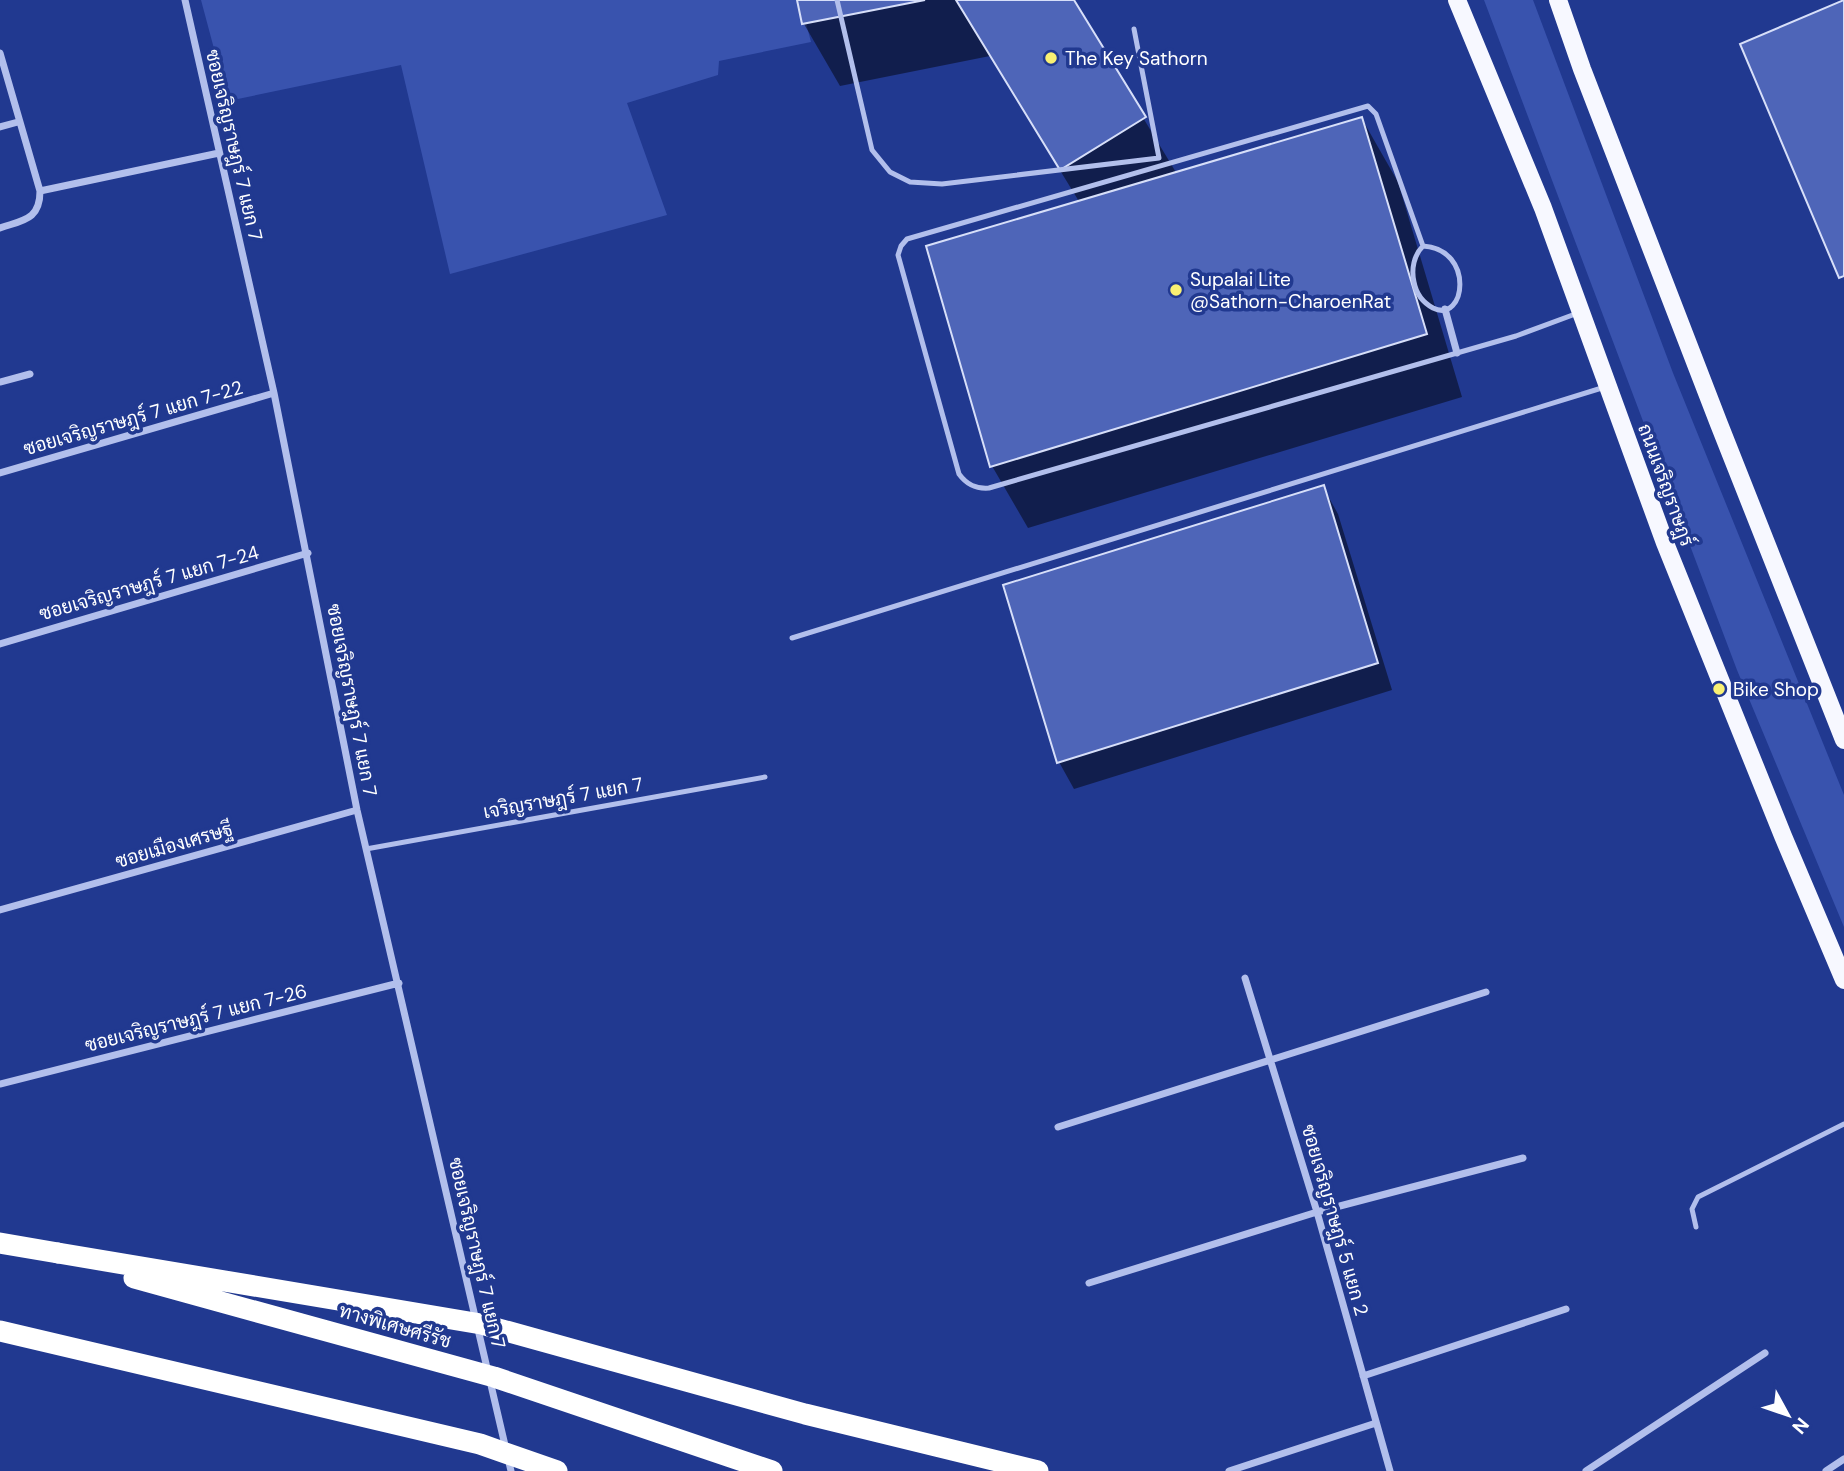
<svg xmlns="http://www.w3.org/2000/svg" width="1844" height="1471" font-family="'DM Sans',Sarabun,sans-serif">
	<style>
		.green { fill: #3953ae }
		.shadow { fill: #0007 }
		.building { fill: #4e65b8; stroke: #d7dff9; stroke-width: 2 }
		.lines { fill: none; stroke-linecap: round; stroke-linejoin: round }
		.service { stroke: #b2bfec; stroke-width: 5 }
		.minor { stroke: #b2bfec; stroke-width: 7 }
		.primary { stroke: #f7f8ff; stroke-width: 18 }
		.motorway { stroke: #fff; stroke-width: 21 }
		.motorway-bridge { stroke: #fff; stroke-width: 21 }
		.poi-dot { fill: #f9f073; stroke: #213990; stroke-width: 2.5 }
		.labels { text-anchor: middle; dominant-baseline: central; stroke-width: 7; stroke-linejoin: round; paint-order: stroke }
		.poi-label { font-size: 19px; fill: #fff; stroke: #213990; text-anchor: start }
		.street-label { font-size: 19px; fill: #fff; stroke: #213990 }
	</style>
	<rect width="100%" height="100%" fill="#213990"/>
	<path class="green" d="M201,0H800L811,42L719,61L718,75L627,103L667,215L450,274L401,65L228,101Z
		M1484,0H1533L1673,373L1844,795V927L1737,670Z"/>
	<path class="shadow" d="M799,0H1072L1177,174L1362,119L1398,182L1462,397L1028,528L992,466L1080,203L990,56L840,86L804,24Z
		M1323,487L1338,514L1392,690L1074,789L1059,762Z"/>
	<path class="building" d="M797,0H925L802,24Z
		M956,0H1074L1146,117L1060,170Z
		M1844,0V276L1839,278L1740,44Z
		M1362,117L1427,334L990,467L926,246Z
		M1324,485L1378,663L1057,763L1003,585Z"/>
	<g class="lines">
		<path class="service" d="M837,0L872,150L890,172L910,182L942,184L1159,158L1134,29
			M1423,246L1376,114L1368,106L907,239L901,246L898,255L959,474C967,485 976,489 989,488L1516,336L1578,313
			M1423,246C1475,249 1466,324 1433,308C1422,302 1416,293 1414,282C1411,269 1414,255 1423,246Z
			M792,638L1605,387
			M366,849L765,777
			M1696,1227L1692,1209L1698,1197L1844,1124"/>
		<path class="minor" d="M185,0L274,393L357,810L511,1471
			M0,53L40,191
			M0,127L18,122
			M0,228C23,220 40,220 40,191L219,153
			M1445,309L1457,353
			M0,382L30,374
			M0,473L274,393
			M0,644L308,553
			M0,910L357,810
			M1245,978L1317,1212L1390,1471
			M0,1084L399,983
			M1058,1127L1486,992
			M1089,1283L1317,1212L1523,1158
			M1363,1376L1566,1309
			M1229,1471L1376,1423
			M1586,1471L1765,1353
			M1826,1471L1844,1459"/>
		<path class="primary" d="M1457,0L1543,208L1665,543L1783,836L1844,980
			M1558,0L1582,69L1719,424L1844,740"/>
		<path class="motorway" d="M0,1243L58,1253"/>
		<path class="motorway-bridge" d="M58,1253L481,1324L805,1414L1038,1471
			M134,1278L494,1377L772,1471
			M0,1331L480,1444L557,1471"/>
	</g>
	<g class="poi-dot">
		<circle cx="1051" cy="58" r="7"/>
		<circle cx="1176" cy="290" r="7"/>
		<circle cx="1719" cy="689" r="7"/>
	</g>
	<g class="labels">
		<g class="poi-label">
			<text x="1065" y="58">The Key Sathorn</text>
			<text x="1190" y="279">Supalai Lite<tspan x="1190" dy="22">@Sathorn-CharoenRat</tspan></text>
			<text x="1733" y="689">Bike Shop</text>
		</g>
		<g class="street-label">
			<text transform="translate(234 145) rotate(77)">ซอยเจริญราษฎร์ 7 แยก 7</text>
			<text transform="translate(133 418) rotate(-16)">ซอยเจริญราษฎร์ 7 แยก 7-22</text>
			<text transform="translate(1666 485) rotate(70)">ถนนเจริญราษฎร์</text>
			<text transform="translate(149 583) rotate(-16)">ซอยเจริญราษฎร์ 7 แยก 7-24</text>
			<text transform="translate(352 700) rotate(79)">ซอยเจริญราษฎร์ 7 แยก 7</text>
			<text transform="translate(563 798) rotate(-10)">เจริญราษฎร์ 7 แยก 7</text>
			<text transform="translate(174 845) rotate(-16)">ซอยเมืองเศรษฐี</text>
			<text transform="translate(196 1018) rotate(-14)">ซอยเจริญราษฎร์ 7 แยก 7-26</text>
			<text transform="translate(1335 1220) rotate(74)">ซอยเจริญราษฎร์ 5 แยก 2</text>
			<text transform="translate(477 1253) rotate(77)">ซอยเจริญราษฎร์ 7 แยก 7</text>
			<text transform="translate(395 1326) rotate(16)">ทางพิเศษศรีรัช</text>
		</g>
	</g>
	<g transform="translate(1788 1415) rotate(130)" stroke="#213990" stroke-width="5" paint-order="stroke">
	<path d="M0-5L12 26L0 18L-12 26Z" fill="#ffffff"/>
	<text y="-10" font-size="19" font-weight="bold" text-anchor="middle" fill="#ffffff">N</text>
	</g>
</svg>
